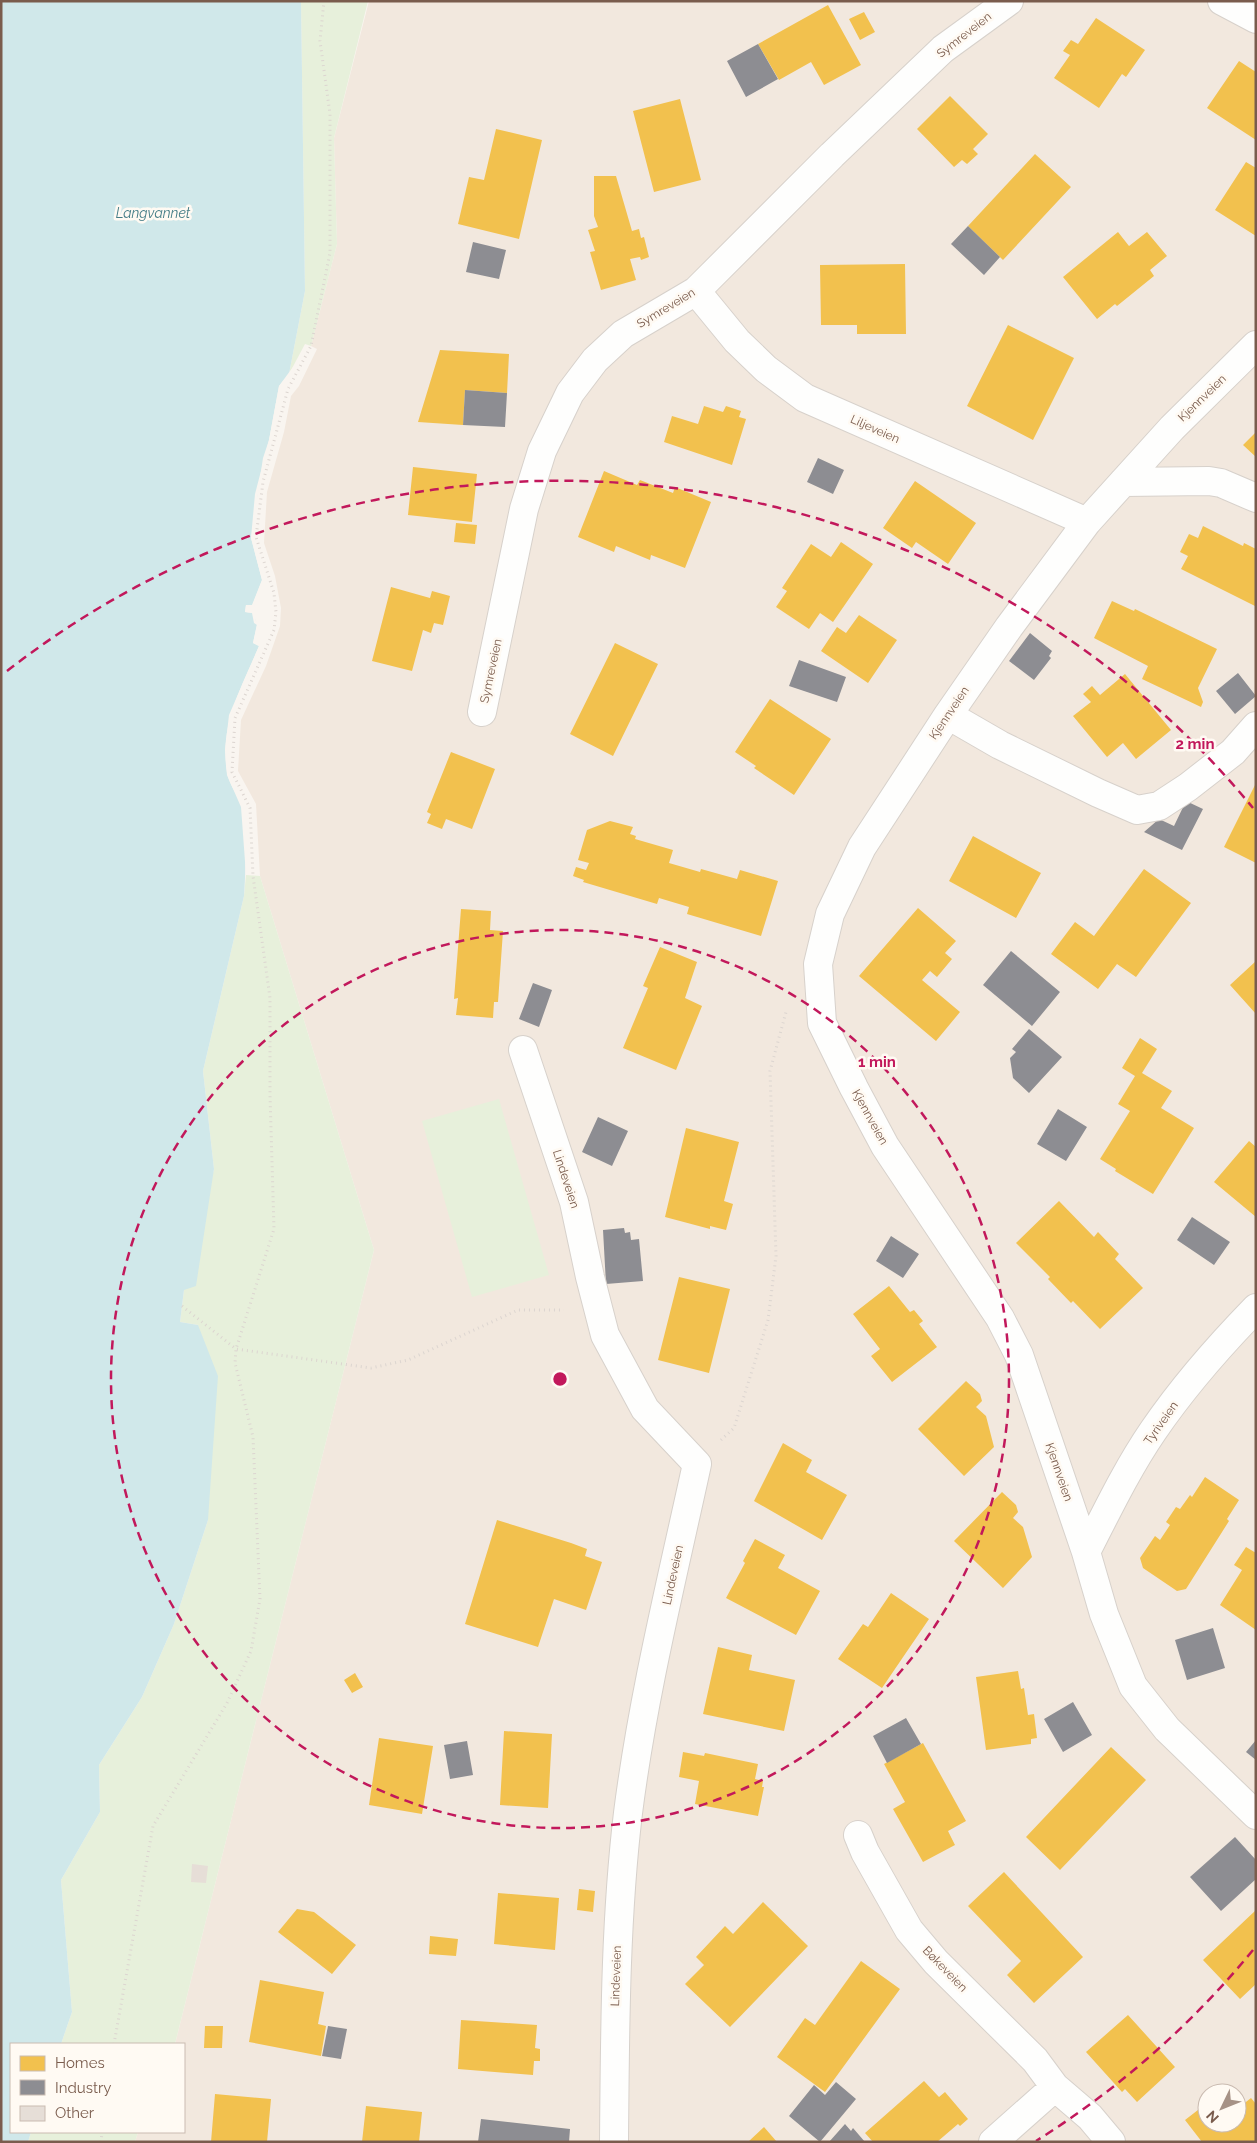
<svg xmlns="http://www.w3.org/2000/svg" width="1257" height="2143" font-family="Raleway,sans-serif">
	<style>
		.residential { fill: #f2e8de; fill-rule: evenodd }
		.green { fill: #e7f0db }
		.water { fill: #d0e8ea }
		.pier { fill: #f9f5f0 }
		.homes { fill: #f2c14e }
		.industry { fill: #8d8d92 }
		.building { fill: #e6ded7 }
		.lines { fill: none; stroke-linecap: round; stroke-linejoin: round }
		.minor-casing { stroke: #d7d1cb; stroke-width: 30 }
		.path { stroke: #dcd5d0; stroke-width: 3; stroke-dasharray: 1 4; stroke-linecap: butt }
		.minor { stroke: #fefefd; stroke-width: 28 }
		.ring { fill: none; stroke: #c2185b; stroke-width: 2.5; stroke-dasharray: 9 6 }
		.labels { text-anchor: middle; dominant-baseline: central; stroke-width: 5; stroke-linejoin: round; paint-order: stroke }
		.street-label { font-size: 12px; fill: #7a5c4d; stroke: #fffaf3 }
		.water-label { font-size: 14px; font-style: italic; fill: #437c86; stroke: #fffaf3 }
		.centre { fill: #c2185b; stroke: #fffaf3; stroke-width: 2.5 }
		.ring-label { font-size: 15px; text-anchor: middle; font-weight: bold; fill: #c2185b; stroke: #fffaf3; stroke-width: 5; stroke-linejoin: round; paint-order: stroke }
	</style>
	<rect width="100%" height="100%" fill="#f9f5f0"/>
	<path class="residential" d="M369,1H1256V2142H135L138,2132H184V2044H175L374,1250L260,876L256,804L238,771L241,720L266,666L280,626L281,608L275,576L264,543L267,492L284,432L291,396L299,386L317,349L311,346L337,244L334,138ZM1207,2093H1237V2123H1207Z"/>
	<path class="green" d="M301,1H368L334,138L337,244L311,346L305,344L289,374L305,291Z
		M246,875L260,876L374,1250L175,2044H61L72,2012L61,1880L100,1812L99,1765L142,1697L174,1624L208,1520L198,1325L180,1322L184,1290L214,1169L203,1071L244,896Z
		M499,1099L549,1275L472,1297L422,1121Z
		M31,2132H138L135,2142H28Z"/>
	<path class="water" d="M1,1H301L305,291L289,374L279,386L269,440L263,458L251,538L262,580L252,606L246,605L245,612L253,613L257,624L253,643L259,646C241,688 219,726 227,773C229,785 239,796 242,808C246,832 246,872 244,896L203,1071L214,1169L196,1286L184,1290L180,1322L198,1325L218,1376L208,1520L174,1624L142,1697L99,1765L100,1812L61,1880L72,2012L61,2044H11V2132H31L28,2142H1Z"/>
	<path class="pier" d="M293,367L291,375L281,387L272,440L258,494L253,538L264,580L254,607L248,608V610L254,611L256,621L260,623L256,642L261,646L231,716L228,750L229,774L244,807L248,875H246L241,807L227,775L225,750L229,715L259,646L253,643L257,625L254,623L252,613L245,612L246,605H252L262,580L251,538L255,494L269,440L279,386Z"/>
	<path class="homes" d="M828,5L861,65L824,85L811,62L779,80L758,44Z
		M864,12L875,32L860,40L849,19Z
		M1096,18L1145,50L1126,77L1122,74L1099,108L1054,78L1070,55L1063,51L1071,40L1078,44Z
		M1239,61L1256,72V140L1207,108Z
		M950,96L988,134L973,149L978,154L967,164L962,160L954,167L917,129Z
		M680,99L701,180L654,192L633,111Z
		M496,129L542,140L519,239L458,224L469,177L484,180Z
		M1035,154L1071,187L1003,260L968,226Z
		M1246,162L1256,168V236L1215,210Z
		M594,176H616L632,231L639,229L641,238L644,237L649,257L641,260L640,257L630,259L636,280L601,290L590,252L595,251L588,230L598,227L594,216Z
		M1118,232L1129,246L1147,232L1167,256L1150,270L1154,276L1117,306L1115,304L1097,319L1063,277Z
		M905,264L906,334H857V325H821L820,265Z
		M1008,325L1074,358L1033,440L967,406Z
		M440,350L509,354L507,393L465,390L463,425L418,422Z
		M704,406L723,412L726,406L741,411L739,417L746,419L732,465L664,442L672,416L698,424Z
		M1256,432V457L1243,445Z
		M413,467L477,474L472,522L408,515Z
		M604,471L637,485L640,480L673,493L675,487L711,502L685,568L651,555L650,560L616,546L614,552L578,537Z
		M915,481L976,523L948,564L916,542L912,548L883,528Z
		M456,523L477,525L475,544L454,542Z
		M1203,526L1243,546L1244,543L1256,549L1255,606L1181,569L1188,556L1180,552L1189,534L1198,538Z
		M841,542L873,564L833,622L820,613L809,629L776,607L787,591L782,588L811,544L831,557Z
		M391,587L430,598L432,591L450,596L443,625L434,623L431,633L423,630L412,671L372,661Z
		M1112,601L1134,611L1135,609L1217,649L1198,688L1203,702L1201,707L1142,679L1148,666L1094,638Z
		M859,615L897,640L868,683L821,651L837,627L846,633Z
		M615,643L658,664L613,756L570,734Z
		M1125,674L1171,730L1136,759L1123,743L1107,757L1073,716L1091,702L1083,694L1092,686L1100,695Z
		M770,699L831,739L794,795L754,768L756,766L735,752Z
		M451,752L495,769L472,829L446,819L442,829L427,823L431,814L427,812Z
		M1256,783V863L1224,847Z
		M610,821L633,827L630,834L636,836L635,839L673,850L669,863L700,872L701,869L737,879L740,870L778,881L761,936L687,914L689,907L659,898L657,904L583,882L584,880L573,876L576,867L586,870L589,863L578,860L587,830Z
		M973,836L1041,873L1016,918L949,881Z
		M1144,869L1191,903L1136,977L1117,964L1098,989L1051,954L1075,922L1094,936Z
		M918,908L956,941L945,953L952,959L937,977L930,971L922,980L960,1012L936,1041L859,976Z
		M461,909L491,911L490,930L503,931L498,1002H494L493,1018L456,1015L458,998L454,999Z
		M660,947L697,962L685,998L702,1006L676,1070L623,1048L648,988L643,986Z
		M1256,961V1014L1230,985Z
		M1140,1038L1157,1049L1142,1073L1172,1091L1161,1108L1194,1128L1153,1194L1115,1171L1116,1169L1100,1159L1130,1111L1118,1104L1135,1076L1122,1068Z
		M686,1128L739,1142L724,1201L733,1204L726,1230L710,1226V1229L665,1217Z
		M1249,1141L1256,1147V1217L1214,1182Z
		M1059,1201L1094,1237L1098,1232L1119,1254L1115,1259L1143,1288L1100,1329L1073,1301L1071,1303L1048,1279L1050,1277L1016,1243Z
		M679,1277L730,1289L709,1373L658,1360Z
		M889,1286L910,1312L914,1310L923,1321L919,1324L937,1347L892,1382L871,1356L880,1349L853,1314Z
		M966,1381L980,1394L982,1401L976,1407L986,1416L994,1447L964,1476L918,1429Z
		M783,1443L812,1460L806,1472L847,1495L822,1540L754,1501Z
		M1205,1477L1239,1500L1227,1519L1229,1521L1186,1589L1177,1591L1143,1568L1140,1558L1155,1536L1160,1540L1170,1525L1166,1522L1176,1507L1180,1509L1190,1495L1192,1497Z
		M1002,1492L1016,1505L1018,1512L1013,1518L1023,1527L1032,1557L1003,1588L954,1541Z
		M497,1520L571,1543L587,1549L585,1556L602,1562L586,1610L554,1599L538,1647L465,1624Z
		M755,1539L785,1555L778,1568L820,1591L796,1635L726,1598L745,1563L743,1561Z
		M1246,1547L1256,1553V1630L1220,1605L1242,1570L1234,1565Z
		M891,1593L929,1619L882,1688L838,1659L863,1624L868,1627Z
		M718,1647L752,1655L749,1670L795,1680L784,1731L703,1714Z
		M1018,1671L1021,1689L1024,1688L1028,1715L1034,1714L1037,1738L1031,1739V1744L986,1750L976,1677Z
		M355,1673L363,1687L352,1693L344,1680Z
		M504,1731L552,1734L548,1808L500,1805Z
		M379,1738L433,1746L422,1814L369,1805Z
		M923,1743L966,1821L948,1831L955,1845L923,1862L893,1809L905,1802L884,1764Z
		M1111,1747L1146,1780L1060,1870L1026,1837Z
		M683,1752L704,1756L705,1753L758,1764L755,1779L763,1781L762,1787H764L758,1816L695,1804L699,1781L679,1777Z
		M1004,1872L1083,1957L1034,2003L1007,1975L1021,1961L968,1906Z
		M579,1889L595,1891L593,1912L577,1910Z
		M498,1893L559,1898L555,1950L494,1944Z
		M763,1902L808,1946L730,2027L685,1984L704,1965L696,1957L725,1926L733,1934Z
		M297,1909L314,1912L356,1945L332,1974L278,1932Z
		M1256,1910V1984L1240,1999L1203,1960Z
		M430,1936L458,1939L456,1956L429,1954Z
		M861,1961L900,1989L825,2092L777,2057L805,2018L815,2025Z
		M260,1980L324,1992L318,2024L326,2026L321,2056L249,2042Z
		M1128,2015L1175,2067L1137,2102L1125,2089L1122,2092L1086,2052Z
		M461,2020L537,2025L535,2048L540,2049V2061H534L533,2075L458,2069Z
		M205,2026H223L222,2048H204Z
		M924,2081L939,2097L945,2092L968,2119L960,2126L958,2124L937,2142H873L865,2133Z
		M215,2094L271,2099L267,2142H211Z
		M1251,2098L1256,2104V2142H1202L1185,2120L1207,2103V2123H1237V2109Z
		M366,2106L422,2112L419,2142H362Z
		M764,2127L777,2142H748Z"/>
	<path class="industry" d="M758,44L778,79L746,97L727,61Z
		M968,226L1000,257L984,275L951,244Z
		M473,242L506,250L499,279L466,272Z
		M465,390L507,393L505,427L463,425Z
		M818,458L844,470L833,494L807,482Z
		M1030,633L1052,651L1049,656L1051,658L1034,680L1009,661Z
		M799,660L846,677L837,702L789,686Z
		M1238,673L1256,696L1235,714L1216,691Z
		M1186,801L1203,809L1182,850L1144,832L1159,819L1174,826Z
		M1011,951L1060,992L1032,1026L983,985Z
		M533,983L552,990L539,1027L519,1019Z
		M1029,1029L1062,1057L1029,1093L1013,1078L1010,1058L1016,1052L1012,1049Z
		M1058,1109L1087,1127L1066,1161L1037,1144Z
		M598,1117L628,1131L612,1166L582,1152Z
		M1192,1217L1230,1242L1214,1265L1177,1240Z
		M624,1228L625,1233L630,1232L631,1240L639,1239L643,1281L606,1284L603,1230Z
		M891,1236L919,1254L903,1278L876,1261Z
		M1213,1628L1225,1668L1187,1680L1175,1640Z
		M1073,1702L1092,1735L1063,1752L1044,1719Z
		M906,1718L921,1744L887,1763L873,1736Z
		M1256,1740V1760L1246,1752Z
		M467,1741L473,1775L450,1779L444,1745Z
		M1235,1837L1256,1860V1879L1221,1911L1190,1877Z
		M328,2026L347,2029L341,2059L322,2056Z
		M836,2082L856,2099L820,2142L789,2116L814,2085L825,2095Z
		M481,2119L570,2129L569,2142H478Z
		M845,2124L851,2131L853,2128L865,2142H829Z"/>
	<path class="building" d="M192,1864L208,1866L206,1883L191,1882Z"/>
	<g class="lines">
		<g class="minor-casing">
			<path id="minor" d="M1222,1L1256,19
				M696,291L737,341L766,369L805,398L1087,522
				M1256,345L1172,428L1087,522L1009,627L948,715L862,847L830,914L818,964L822,1023L854,1088L885,1146L1000,1318L1019,1355L1086,1552L1104,1614L1133,1686L1167,1729L1256,1815
				M1123,482L1209,481L1221,483L1256,498
				M482,712L524,509L542,451L570,393L595,360L623,334L696,291L832,155L943,49L1009,1
				M948,715L1000,745L1098,793L1137,810L1159,806L1188,787L1233,752L1256,726
				M523,1050L574,1202L590,1277L605,1335L645,1409L697,1464C672,1579 643,1695 628,1813C615,1922 615,2032 614,2142
				M1086,1552C1107,1511 1127,1469 1153,1431C1183,1387 1219,1346 1256,1308
				M858,1835L865,1852L909,1930L936,1962L1035,2060L1055,2087L1090,2117L1111,2142
				M993,2142L1055,2087"/>
		</g>
		<path class="path" d="M182,1306L236,1349L371,1368L408,1360L518,1310H564
			M721,1440L734,1428L768,1320L776,1256L770,1071L786,1012
			M114,2044L153,1826L227,1703L251,1651L260,1599L253,1437L235,1363L236,1349L274,1229L270,1095V998L253,876L250,808L232,772L235,718L274,630L276,612L274,593L256,537L263,482L288,389L311,346L330,253V114L320,41L324,1
			M101,2142L102,2132"/>
		<use href="#minor" class="minor"/>
	</g>
	<g class="ring">
		<circle cx="560" cy="1379" r="449"/>
		<path d="M1253 1950A898 898 0 0 1 1036 2141M7 671A898 898 0 0 1 1253 808"/>
	</g>
	<g class="labels">
		<g class="street-label">
			<text transform="translate(964 35) rotate(-38)">Symreveien</text>
			<text transform="translate(666 308) rotate(-31)">Symreveien</text>
			<text transform="translate(1202 398) rotate(-44)">Kjennveien</text>
			<text transform="translate(875 429) rotate(24)">Liljeveien</text>
			<text transform="translate(491 671) rotate(-78)">Symreveien</text>
			<text transform="translate(949 713) rotate(-56)">Kjennveien</text>
			<text transform="translate(870 1117) rotate(61)">Kjennveien</text>
			<text transform="translate(566 1179) rotate(72)">Lindeveien</text>
			<text transform="translate(1161 1423) rotate(-55)">Tyriveien</text>
			<text transform="translate(1059 1472) rotate(71)">Kjennveien</text>
			<text transform="translate(673 1575) rotate(-78)">Lindeveien</text>
			<text transform="translate(945 1969) rotate(46)">Bøkeveien</text>
			<text transform="translate(616 1976) rotate(-88)">Lindeveien</text>
		</g>
		<g class="water-label">
			<text x="153" y="213">Langvannet</text>
		</g>
	</g>
	<circle cx="560" cy="1379" r="8" class="centre"/>
	<g class="ring-label">
		<text x="1195" y="749">2 min</text>
		<text x="877" y="1067">1 min</text>
	</g>
	<rect width="1257" height="2143" fill="none" stroke="#7a5c4d" stroke-width="5"/>
	<rect x="10" y="2043" width="175" height="90" fill="#fffaf3" stroke="#cabbb1"/>
	<rect x="20" y="2056" width="25" height="15" fill="#f2c14e" stroke="#cabbb1"/>
	<text x="55" y="2068" font-size="15" fill="#7a5c4d">Homes</text>
	<rect x="20" y="2080" width="25" height="15" fill="#8d8d92" stroke="#cabbb1"/>
	<text x="55" y="2093" font-size="15" fill="#7a5c4d">Industry</text>
	<rect x="20" y="2106" width="25" height="15" fill="#e6ded7" stroke="#cabbb1"/>
	<text x="55" y="2118" font-size="15" fill="#7a5c4d">Other</text>
	<g transform="translate(1222 2108) rotate(227)"><circle r="24" fill="#fffaf3" stroke="#cabbb1"/>
	<path d="M0-4L9 19L0 12L-9 19Z" fill="#a69286"/>
	<text y="-8" font-size="14" font-weight="bold" text-anchor="middle" fill="#7a5c4d">N</text>
	</g>
</svg>
